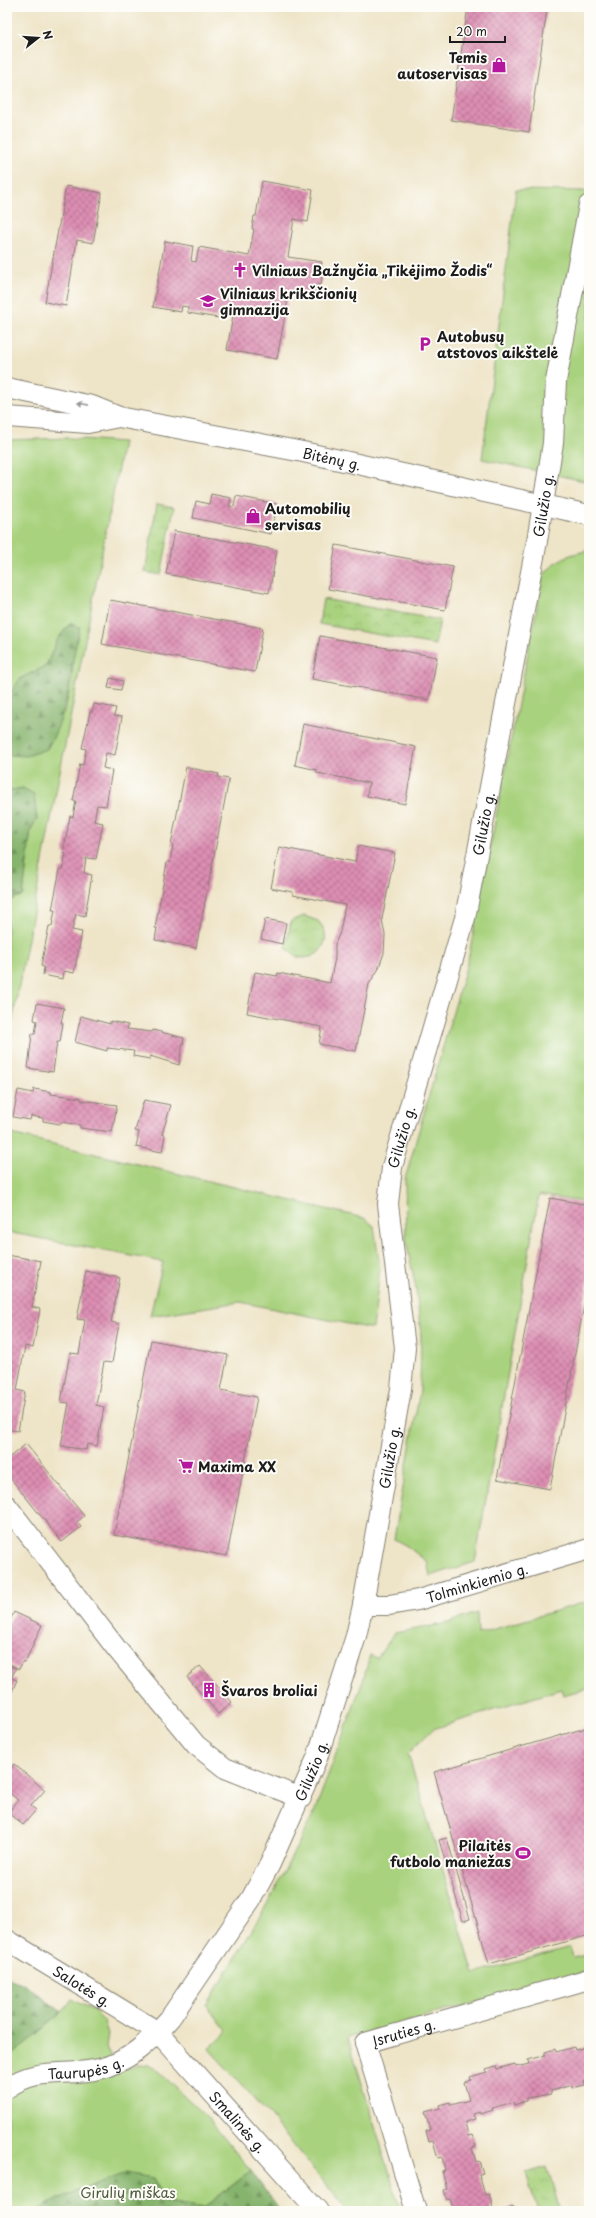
<svg xmlns="http://www.w3.org/2000/svg" width="596" height="2218" font-family="'Playpen Sans',sans-serif">
	<style>
		.grass { fill: #a9d27e; stroke: #62774d }
		.forest { fill: url(#forest-firs); stroke: #516844 }
		.park { fill: url(#park-crowns); stroke: #62774d }
		.building { fill: url(#building-cross-hatch) }
		.lines { fill: none; stroke-linecap: round; stroke-linejoin: round }
		.minor-casing { stroke: #858072; stroke-width: 22 }
		.minor { stroke: #fff; stroke-width: 20 }
		.oneway { fill: #999 }
		.labels { text-anchor: middle; dominant-baseline: central; stroke-width: 4; stroke-linejoin: round; paint-order: stroke }
		.poi-label { font-size: 14px; font-weight: bold; fill: #1c1c1c; stroke: #fdfcf7; text-anchor: start }
		.street-label { font-size: 14px; fill: #1c1c1c; stroke: #fdfcf7 }
		.park-label { font-size: 14px; fill: #4d5c3e; stroke: #fdfcf7 }
	</style>
	<defs>
		<pattern id="forest-firs" width="22" height="20" patternUnits="userSpaceOnUse"><rect width="22" height="20" fill="#86b46d"/><path d="M5 1l3.5 6h-7zM16 11l3.5 6h-7z" fill="#6d9259"/></pattern>
		<pattern id="park-crowns" width="20" height="18" patternUnits="userSpaceOnUse"><rect width="20" height="18" fill="#a9d27e"/><path d="M2 6a3 3 0 1 1 6 0M12 15a3 3 0 1 1 6 0" fill="none" stroke="#91b46c"/></pattern>
		<pattern id="building-cross-hatch" width="8" height="8" patternUnits="userSpaceOnUse"><rect width="8" height="8" fill="#dd8eb3"/><path d="M0 0l8 8M0 8l8-8" fill="none" stroke="#b27391"/></pattern>
	</defs>
	<rect width="100%" height="100%" fill="#fdfcf7"/>
	<filter id="ink" filterUnits="userSpaceOnUse"><feTurbulence type="fractalNoise" baseFrequency=".025" numOctaves="2"/><feDisplacementMap in="SourceGraphic" scale="8" xChannelSelector="R" yChannelSelector="G"/><feConvolveMatrix kernelMatrix="1 2 1 2 8 2 1 2 1" color-interpolation-filters="sRGB"/></filter>
	<filter id="wash" filterUnits="userSpaceOnUse"><feTurbulence type="fractalNoise" baseFrequency=".012" numOctaves="4" result="noise"/><feDisplacementMap in="SourceGraphic" scale="16" xChannelSelector="R" yChannelSelector="G"/><feGaussianBlur stdDeviation="0.9" result="paint"/><feColorMatrix in="noise" values="0 0 0 0 0 0 0 0 0 0 0 0 0 0 0 0 0 1.4 0 .05"/><feComposite in="paint" operator="in"/></filter>
	<g filter="url(#wash)">
		<rect width="100%" height="100%" fill="#eee4c7"/>
		<path class="grass" d="M589,176V482L482,459L516,190L587,191Z
			M70,438L123,442L7,1049V902L23,895L31,829L37,819L23,788L7,791V754L65,711L72,678L74,647L80,627L57,640L46,666L21,678L10,693L7,705V440Z
			M586,551L589,552V1203L539,1195L475,1562L430,1576L427,1562L407,1546L394,1539L420,1390L421,1336L416,1289L406,1240L405,1179L468,960L543,576C557,559 564,556 586,551Z
			M7,1133L364,1218L374,1226L380,1268L373,1329L240,1302L150,1316L163,1262L7,1232Z
			M589,1601V1688L563,1695L561,1689L433,1729L408,1754L474,1974L570,1947L573,1958L589,1954V1971L348,2038L401,2211H348L261,2106L209,2049L227,2031L207,2005L267,1905L314,1813L363,1681L370,1655L377,1658L395,1633L448,1623L477,1613L478,1634Z
			M72,1999L94,2011L104,2021L108,2034L106,2048L118,2072L138,2064L149,2065L159,2072L206,2116L251,2171L203,2208L166,2202L153,2178L59,2198L37,2211H7V2059L62,2012Z"/>
		<path class="forest" d="M70,623L80,627C68,672 72,707 47,749L27,756L7,755V705L10,693L21,678L46,666L57,640Z
			M23,788L34,794L37,819L31,829L23,895L7,902V791Z
			M7,1978L22,1983L62,2012L7,2059Z
			M251,2171L280,2211H37L59,2198L125,2173L153,2178L166,2202L203,2208Z"/>
		<path class="park" d="M157,504L174,507L161,575L145,572Z
			M323,599L440,620L435,645L319,624Z
			M304,916L318,921C328,932 328,942 318,953C306,961 295,959 286,947L291,921Z
			M547,2167L560,2211H538L526,2173Z"/>
		<g id="blocks">
			<path class="building" d="M468,7H527L547,10L529,132L451,120Z
				M262,181L313,190L308,222L294,219L288,257L322,262L319,277H322L321,285L318,284L315,298L289,293L277,359L227,350L233,315L226,314L225,319L188,313V307L182,306L181,312L153,307L165,241L193,246L191,261L196,262L199,247L249,256L254,229H252L254,216H256Z
				M66,186L102,193L93,243L77,240L66,306L45,302Z
				M211,494L231,498L229,506L234,507L236,496L277,504L271,534L193,518L196,501L209,504Z
				M174,531L277,550L269,593L166,574Z
				M336,545L453,567L445,610L328,589Z
				M110,600L263,628L255,672L102,644Z
				M320,636L437,657L429,700L312,679Z
				M110,678L123,681L121,690L108,688Z
				M94,704L116,708L114,716L122,717L115,755L106,753L103,768L112,770L106,806L97,805L94,821L103,823L96,859L86,858L84,873L92,875L85,916L76,914L72,930L82,932L74,973L64,971L63,979L43,975L44,967L41,966L49,926H52L55,910H52L60,869H63L66,854L63,853L70,816L73,817L76,801H73L80,764L83,765L86,749L82,748L90,712H92Z
				M303,724L416,747L405,804L367,796L369,783L317,773V770L295,765Z
				M186,767L219,774L218,777L229,779L196,948L155,940L157,928H155L167,862H170L173,845H171Z
				M358,846L395,853L382,919L385,935L384,953L378,970L369,984L356,1051L319,1044L322,1027L247,1013L255,972L277,976L278,973L330,983L335,958V944L340,932L345,905L293,895V892L271,888L279,847L355,862Z
				M265,919L286,923L282,944L261,939Z
				M37,1003L64,1008L61,1023H63L60,1042H57L53,1072L28,1068L32,1034H35L37,1021L34,1020Z
				M81,1016L110,1024V1021L128,1025L127,1029L152,1032L153,1030L184,1038L179,1065L150,1056V1059L133,1056L134,1051L107,1048V1051L75,1042Z
				M34,1089L51,1092V1094L81,1098V1100L117,1105L112,1132L80,1128V1125L61,1122L60,1124L43,1121V1118L31,1116L30,1120L13,1117L18,1090L33,1093Z
				M144,1100L171,1105L162,1134L165,1135L162,1152L136,1147L139,1132L135,1131Z
				M550,1198L589,1205V1278L550,1489L497,1479Z
				M7,1255L41,1261L32,1307L40,1309L33,1348L25,1346L17,1390L25,1392L18,1431L7,1429Z
				M86,1271L120,1278L111,1322L119,1324L112,1363L104,1362L96,1405L104,1407L97,1446L87,1444L86,1450L61,1446L69,1403L61,1402L70,1353L79,1354L85,1320L77,1319Z
				M151,1340L228,1355L221,1390L257,1397L227,1556L114,1535Z
				M26,1444L84,1516L77,1522L81,1527L62,1542L7,1474V1459Z
				M14,1612L42,1625L25,1662L23,1661L19,1669L7,1663V1627Z
				M7,1665L16,1669L11,1678L17,1680L7,1703Z
				M200,1666L232,1702L218,1714L187,1677Z
				M589,1727V1935L489,1964L434,1772Z
				M14,1764L45,1790L31,1806L36,1810L23,1825L8,1813L18,1800L7,1791V1773Z
				M447,1838L470,1919L463,1921L439,1840Z
				M589,2046V2080L584,2082L585,2085L572,2088V2085L551,2091V2094L526,2098V2101L514,2105L513,2102L492,2108L493,2110L481,2114L480,2112L473,2114L475,2119L465,2122L468,2136L472,2135L476,2147L472,2148L476,2162L479,2161L483,2173L479,2174L485,2195L489,2194L493,2206L489,2207L490,2211H454L450,2199L447,2200L444,2190L447,2189L442,2171L445,2170L442,2157L438,2158L433,2141L429,2142L426,2131L430,2130L425,2112L440,2108L439,2105L450,2102L451,2105L469,2100L464,2082L471,2080L470,2077L487,2072L486,2069L496,2066L497,2069L515,2064L516,2067L529,2064L528,2060L545,2055V2052L555,2049L556,2052L574,2047L575,2050Z
				M514,2207L515,2211H502Z"/>
		</g>
	</g>
	<g filter="url(#ink)">
		<use href="#blocks" fill-opacity="0" stroke="#858072" stroke-width="1"/>
		<g class="lines">
			<g class="minor-casing">
				<g id="minor">
					<path id="s1" d="M7,388L92,406L119,417L303,452L589,515"/>
					<path d="M7,417L88,423L119,417"/>
					<path d="M7,1506L116,1648L196,1745L225,1768L301,1798"/>
					<path id="s2" d="M363,1605H389L418,1600L589,1549"/>
					<path id="s3" d="M7,1940L158,2032L318,2211"/>
					<path id="s4" d="M7,2088C39,2066 64,2077 99,2069C128,2063 151,2040 170,2018L251,1899L270,1864L317,1758L356,1636L363,1605L401,1389L405,1348L388,1204L392,1167L465,918L537,541L553,443L556,381L589,205"/>
					<path id="s5" d="M416,2211L365,2043L589,1979"/>
				</g>
			</g>
			<use href="#minor" class="minor"/>
		</g>
		<defs><path id="oneway-solid" d="M-6-.8H1V-3.2L6.5 0L1 3.2V.8H-6Z"/></defs>
		<use class="oneway" href="#oneway-solid" transform="translate(83 404) rotate(-169)"/>
	</g>
	<defs>
		<g id="shop-bare" transform="scale(1.2)"><path d="M-5-2.5h2.3a2.7 3.5 0 0 1 5.4 0H5L5.5 6h-11ZM-1.5-2.5h3a1.5 2.3 0 0 0-3 0Z" fill="#b5179e" stroke="#fdfcf7" stroke-width="2.5" paint-order="stroke"/></g>
		<g id="church-bare" transform="scale(1.2)"><path d="M-1.2-6h2.4v3.5h3.3v2.4h-3.3V6h-2.4V-.1h-3.3v-2.4h3.3Z" fill="#b5179e" stroke="#fdfcf7" stroke-width="2.5" paint-order="stroke"/></g>
		<g id="school-bare" transform="scale(1.2)"><path d="M0-5L7-2L0 1L-7-2ZM-4 1L0 2.5L4 1V4Q0 6-4 4Z" fill="#b5179e" stroke="#fdfcf7" stroke-width="2.5" paint-order="stroke"/></g>
		<g id="parking-bare" transform="scale(1.2)"><path d="M-3.5-5.5H1a3.5 3.5 0 0 1 0 7H-1V5.5H-3.5ZM-1-3.4V-.6H.8a1.4 1.4 0 0 0 0-2.8Z" fill="#b5179e" stroke="#fdfcf7" stroke-width="2.5" paint-order="stroke"/></g>
		<g id="supermarket-bare" transform="scale(1.2)"><path d="M-6-5.5h2.5l.6 2H6L4.5 2H-2.5L-4.4-4H-6ZM-1.5 3.2a1.3 1.3 0 1 0 .1 0ZM3 3.2a1.3 1.3 0 1 0 .1 0Z" fill="#b5179e" stroke="#fdfcf7" stroke-width="2.5" paint-order="stroke"/></g>
		<g id="building-bare" transform="scale(1.2)"><path d="M-4-6H4V6H1V3H-1V6H-4ZM-2.5-4.3h1.7v1.8h-1.7ZM.8-4.3h1.7v1.8H.8ZM-2.5-1h1.7V.8h-1.7ZM.8-1h1.7V.8H.8Z" fill="#b5179e" stroke="#fdfcf7" stroke-width="2.5" paint-order="stroke"/></g>
		<g id="stadium-bare" transform="scale(1.2)"><path d="M0-5a6.5 5 0 1 0 0 10a6.5 5 0 1 0 0-10ZM-3.5-1.8h7v3.6h-7Z" fill="#b5179e" stroke="#fdfcf7" stroke-width="2.5" paint-order="stroke"/></g>
	</defs>
	<g fill-rule="evenodd">
		<use href="#shop-bare" x="499" y="65"/>
		<use href="#church-bare" x="240" y="270"/>
		<use href="#school-bare" x="208" y="301"/>
		<use href="#parking-bare" x="425" y="344"/>
		<use href="#shop-bare" x="253" y="516"/>
		<use href="#supermarket-bare" x="186" y="1466"/>
		<use href="#building-bare" x="209" y="1690"/>
		<use href="#stadium-bare" x="523" y="1853"/>
	</g>
	<g class="labels">
		<g class="poi-label">
			<text x="487" y="57" text-anchor="end">Temis<tspan x="487" dy="16">autoservisas</tspan></text>
			<text x="252" y="270">Vilniaus Bažnyčia „Tikėjimo Žodis“</text>
			<text x="220" y="293">Vilniaus krikščionių<tspan x="220" dy="16">gimnazija</tspan></text>
			<text x="437" y="336">Autobusų<tspan x="437" dy="16">atstovos aikštelė</tspan></text>
			<text x="265" y="508">Automobilių<tspan x="265" dy="16">servisas</tspan></text>
			<text x="198" y="1466">Maxima XX</text>
			<text x="221" y="1690">Švaros broliai</text>
			<text x="511" y="1845" text-anchor="end">Pilaitės<tspan x="511" dy="16">futbolo maniežas</tspan></text>
		</g>
		<g class="street-label">
			<text stroke="none"><textPath href="#s1" startOffset="333">Bitėnų g.</textPath></text>
			<text stroke="none"><textPath href="#s4" startOffset="1766">Gilužio g.</textPath></text>
			<text stroke="none"><textPath href="#s4" startOffset="1442">Gilužio g.</textPath></text>
			<text stroke="none"><textPath href="#s4" startOffset="1118">Gilužio g.</textPath></text>
			<text stroke="none"><textPath href="#s4" startOffset="794">Gilužio g.</textPath></text>
			<text stroke="none"><textPath href="#s2" startOffset="117">Tolminkiemio g.</textPath></text>
			<text stroke="none"><textPath href="#s4" startOffset="470">Gilužio g.</textPath></text>
			<text stroke="none"><textPath href="#s3" startOffset="88">Salotės g.</textPath></text>
			<text stroke="none"><textPath href="#s5" startOffset="216">Įsruties g.</textPath></text>
			<text stroke="none"><textPath href="#s4" startOffset="82">Taurupės g.</textPath></text>
			<text stroke="none"><textPath href="#s3" startOffset="297">Smalinės g.</textPath></text>
		</g>
		<g class="park-label">
			<text x="128" y="2192">Girulių miškas</text>
		</g>
	</g>
	<rect width="596" height="2218" fill="none" stroke="#fdfcf7" stroke-width="24"/>
	<g transform="translate(38 38) rotate(73)" stroke="#fdfcf7" stroke-width="3" paint-order="stroke">
	<path d="M0-3L7 15L0 10L-7 15Z" fill="#1c1c1c"/>
	<text y="-6" font-size="11" font-weight="bold" text-anchor="middle" fill="#1c1c1c">N</text>
	</g>
	<path d="M450 36v6h55v-6" fill="none" stroke="#1c1c1c" stroke-width="2"/>
	<text x="456" y="36" font-size="12" fill="#1c1c1c" stroke="#fdfcf7" stroke-width="3" paint-order="stroke">20 m</text>
</svg>
